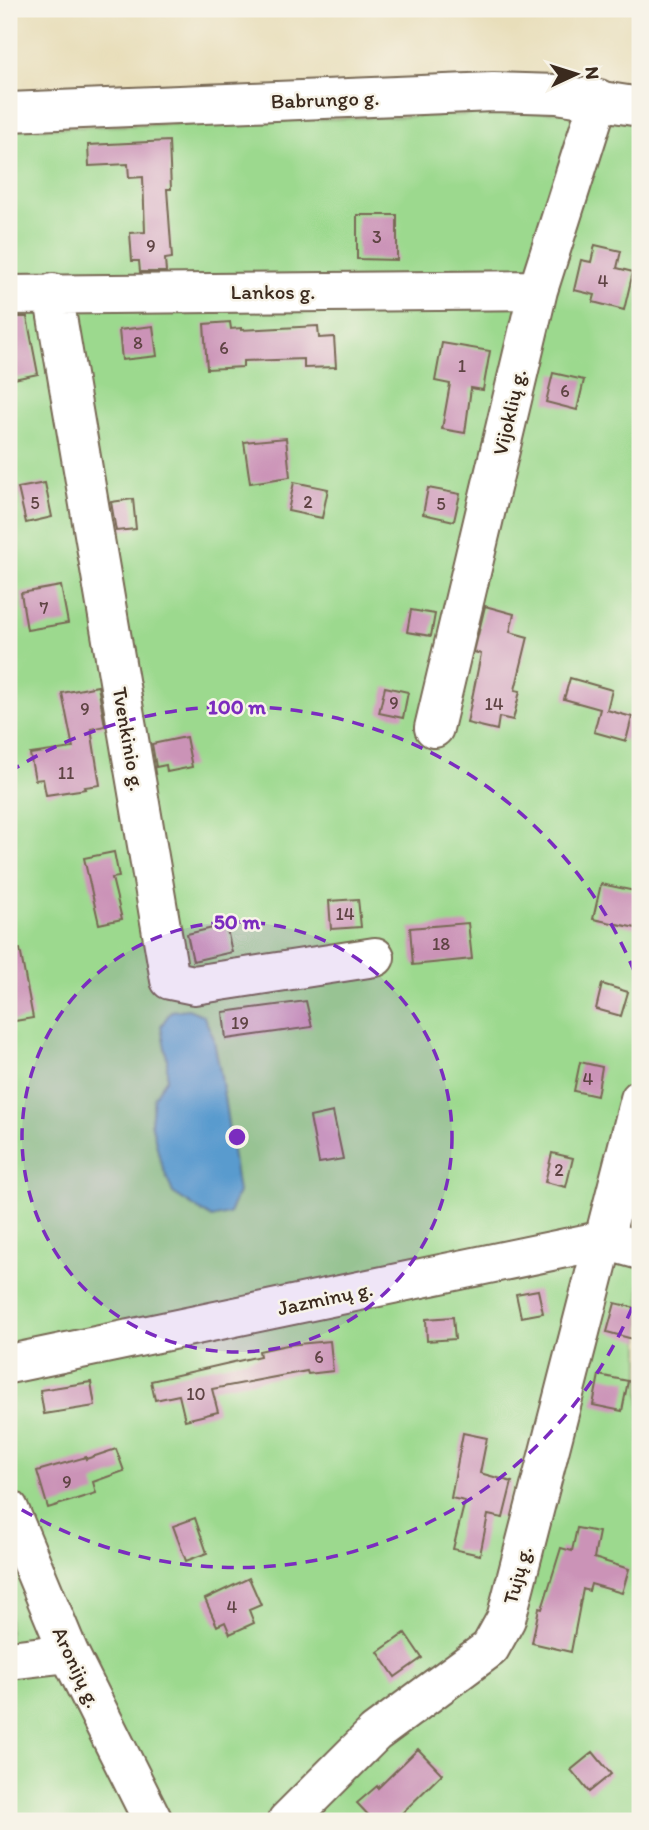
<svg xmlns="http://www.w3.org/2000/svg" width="649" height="1830" font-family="Itim,sans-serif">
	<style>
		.green { fill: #9cd98e; stroke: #6c8256; stroke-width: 2 }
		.water { fill: #54abd1; stroke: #486a78; stroke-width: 2 }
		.building { fill: #cb93b7 }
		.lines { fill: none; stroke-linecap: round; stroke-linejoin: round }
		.minor-casing { stroke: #786955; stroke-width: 42 }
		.minor { stroke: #fff; stroke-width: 38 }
		.ring { fill: none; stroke: #7b2cbf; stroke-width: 3.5; stroke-dasharray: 12 9 }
		.labels { text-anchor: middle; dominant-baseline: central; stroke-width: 5; stroke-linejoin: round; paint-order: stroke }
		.number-label { font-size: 18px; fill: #5f4444 }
		.street-label { font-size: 21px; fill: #3b2a1e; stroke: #f7f3e8 }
		.centre { fill: #7b2cbf; stroke: #f7f3e8; stroke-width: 3.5 }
		.ring-label { font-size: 21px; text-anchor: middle; font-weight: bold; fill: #7b2cbf; stroke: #f7f3e8; stroke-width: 5; stroke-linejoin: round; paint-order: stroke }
	</style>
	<rect width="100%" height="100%" fill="#f7f3e8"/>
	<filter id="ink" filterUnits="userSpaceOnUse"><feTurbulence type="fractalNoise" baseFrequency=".0143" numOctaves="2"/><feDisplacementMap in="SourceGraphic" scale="14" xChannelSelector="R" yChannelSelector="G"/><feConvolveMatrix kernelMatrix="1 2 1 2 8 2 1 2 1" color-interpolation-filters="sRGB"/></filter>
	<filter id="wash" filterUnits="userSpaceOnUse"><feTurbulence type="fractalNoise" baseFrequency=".00686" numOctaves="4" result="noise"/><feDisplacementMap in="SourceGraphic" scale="28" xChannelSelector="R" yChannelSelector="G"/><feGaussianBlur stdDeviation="1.57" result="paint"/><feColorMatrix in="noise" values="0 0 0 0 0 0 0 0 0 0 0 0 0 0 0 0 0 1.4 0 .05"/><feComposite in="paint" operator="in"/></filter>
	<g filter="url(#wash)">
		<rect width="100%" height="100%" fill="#e8deba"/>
		<path class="green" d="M576,111L640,124V1821H9V129Z"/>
		<path class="water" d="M188,1009L203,1015L213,1036L221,1076L238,1192L229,1214L212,1218L173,1193L160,1160L151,1122L154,1097L167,1078V1059L161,1026L171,1011Z"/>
		<g id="blocks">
			<path class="building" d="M169,141L171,189H167L172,258L165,259L166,272H140L139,261H132L130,233L145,232L143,177L129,178L128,164L89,166L88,145Z
				M357,215H397V260L357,259Z
				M595,245L621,251L617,268L633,272L624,310L593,302L595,295L574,290L581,260L591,262Z
				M9,317H27L38,374L9,380Z
				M230,322L231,329L241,328V330L318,326L319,338L334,337L336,367L304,368V359L243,361V367L207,369L204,324Z
				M153,326L157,356L122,360L119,330Z
				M442,343L490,351L483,390L471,388L465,433L442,429L450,384L435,381Z
				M553,373L584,380L577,410L546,402Z
				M286,438L290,477L250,483L244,442Z
				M294,482L328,489L322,518L288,511Z
				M45,483L52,517L26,523L18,488Z
				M428,488L460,494L454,521L423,514Z
				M133,499L136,529L116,531L111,502Z
				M61,586L68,623L27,630L21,593Z
				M485,606L514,614L510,632L528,637L515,690L520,691L513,720L499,717L497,730L467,723L481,654L474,652Z
				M411,610L435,614L431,636L407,632Z
				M570,678L612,690L607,710L632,717L626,741L594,732L600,709L564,699Z
				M98,686L105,726L91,729L100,785L85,787L86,789L46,795L43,779L35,780L30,754L73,748L62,693Z
				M385,687L408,692L403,718L379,713Z
				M186,737L192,767L167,772L166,765L156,767L152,744Z
				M114,852L119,877L112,878L122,919L99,924L84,858Z
				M601,884L640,892V906L636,928L593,919Z
				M358,899L361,927L331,929L329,901Z
				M468,923L472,959L413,965L410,928Z
				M226,925L232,952L193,961L187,934Z
				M20,949L33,1018L9,1022V950Z
				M602,984L628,992L621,1016L596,1009Z
				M306,1001L312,1027L226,1039L223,1012Z
				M580,1062L602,1067L597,1096L574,1091Z
				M333,1112L343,1159L319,1163L310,1117Z
				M552,1153L573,1158L566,1187L545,1182Z
				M538,1290L543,1313L521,1317L516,1294Z
				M615,1303L640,1309V1341L607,1332Z
				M453,1317L455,1339L427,1341L426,1319Z
				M330,1341L333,1371L308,1374L307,1371L212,1389L218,1412L185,1420L179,1395L155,1400L151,1381L260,1356L259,1351L287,1345Z
				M599,1375L628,1381L622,1411L593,1405Z
				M91,1382L95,1406L44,1414L40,1390Z
				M463,1433L487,1438L480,1473L512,1482L503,1518L488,1515L480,1555L453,1549L465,1501L451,1498Z
				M116,1449L124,1471L93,1482L96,1493L48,1508L37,1471L86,1457V1459Z
				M195,1518L207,1553L186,1561L173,1526Z
				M577,1528L599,1532L594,1558L629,1569L622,1593L591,1584L589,1591L583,1589L571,1652L532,1643L539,1608L542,1609L561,1548L572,1551Z
				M249,1578L261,1605L249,1610L254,1623L230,1634L225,1622L217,1626L205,1599Z
				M405,1633L422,1658L395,1677L378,1652Z
				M418,1749L442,1774L394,1821H374L357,1803L377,1786L378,1788Z
				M593,1752L611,1774L589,1792L571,1770Z"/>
		</g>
	</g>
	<g filter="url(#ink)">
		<use href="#blocks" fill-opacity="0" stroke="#786955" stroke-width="2"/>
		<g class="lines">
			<g class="minor-casing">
				<path id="minor" d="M9,112L493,92L557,94L640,107
					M53,293L170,980L194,985L375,957
					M9,295L538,290
					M434,728L538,290L599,99
					M9,1364L604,1240L640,1250
					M9,1509L69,1653L153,1821
					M9,1660L69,1653
					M287,1821L375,1733L490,1648L506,1619L640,1099"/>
			</g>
			<use href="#minor" class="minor"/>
		</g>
	</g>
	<circle cx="237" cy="1137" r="215" fill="#7b2cbf" fill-opacity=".12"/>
	<g class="ring">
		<circle cx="237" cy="1137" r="215"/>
		<path d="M640 1288A430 430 0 0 1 9 1502M9 772A430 430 0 0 1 640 986"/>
	</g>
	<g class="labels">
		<g class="number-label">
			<text x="377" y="237">3</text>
			<text x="151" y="246">9</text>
			<text x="603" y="281">4</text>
			<text x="138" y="343">8</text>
			<text x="224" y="348">6</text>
			<text x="462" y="366">1</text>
			<text x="565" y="391">6</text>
			<text x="308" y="502">2</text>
			<text x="35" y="503">5</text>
			<text x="441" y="504">5</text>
			<text x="44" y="608">7</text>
			<text x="394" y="703">9</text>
			<text x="494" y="704">14</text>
			<text x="85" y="709">9</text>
			<text x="66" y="773">11</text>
			<text x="345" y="914">14</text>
			<text x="441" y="944">18</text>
			<text x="240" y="1023">19</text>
			<text x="588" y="1079">4</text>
			<text x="559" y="1170">2</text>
			<text x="319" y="1357">6</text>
			<text x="196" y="1394">10</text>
			<text x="67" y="1482">9</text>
			<text x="232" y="1607">4</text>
		</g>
		<g class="street-label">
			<text transform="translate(325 99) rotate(-2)">Babrungo g.</text>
			<text x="273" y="291">Lankos g.</text>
			<text transform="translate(509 412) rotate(-77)">Vijoklių g.</text>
			<text transform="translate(129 739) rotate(80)">Tvenkinio g.</text>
			<text transform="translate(325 1298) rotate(-12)">Jazminų g.</text>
			<text transform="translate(517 1575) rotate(-75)">Tujų g.</text>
			<text transform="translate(77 1667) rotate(65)">Aronijų g.</text>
		</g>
	</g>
	<circle cx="237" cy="1137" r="10" class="centre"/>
	<g class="ring-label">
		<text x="237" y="714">100 m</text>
		<text x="237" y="929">50 m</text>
	</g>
	<rect width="649" height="1830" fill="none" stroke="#f7f3e8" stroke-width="35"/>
	<g transform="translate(576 74) rotate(86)" stroke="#f7f3e8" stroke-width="5" paint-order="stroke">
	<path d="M0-5L12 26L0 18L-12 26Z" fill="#3b2a1e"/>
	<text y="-10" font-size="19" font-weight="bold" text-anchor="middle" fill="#3b2a1e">N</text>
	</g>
</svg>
